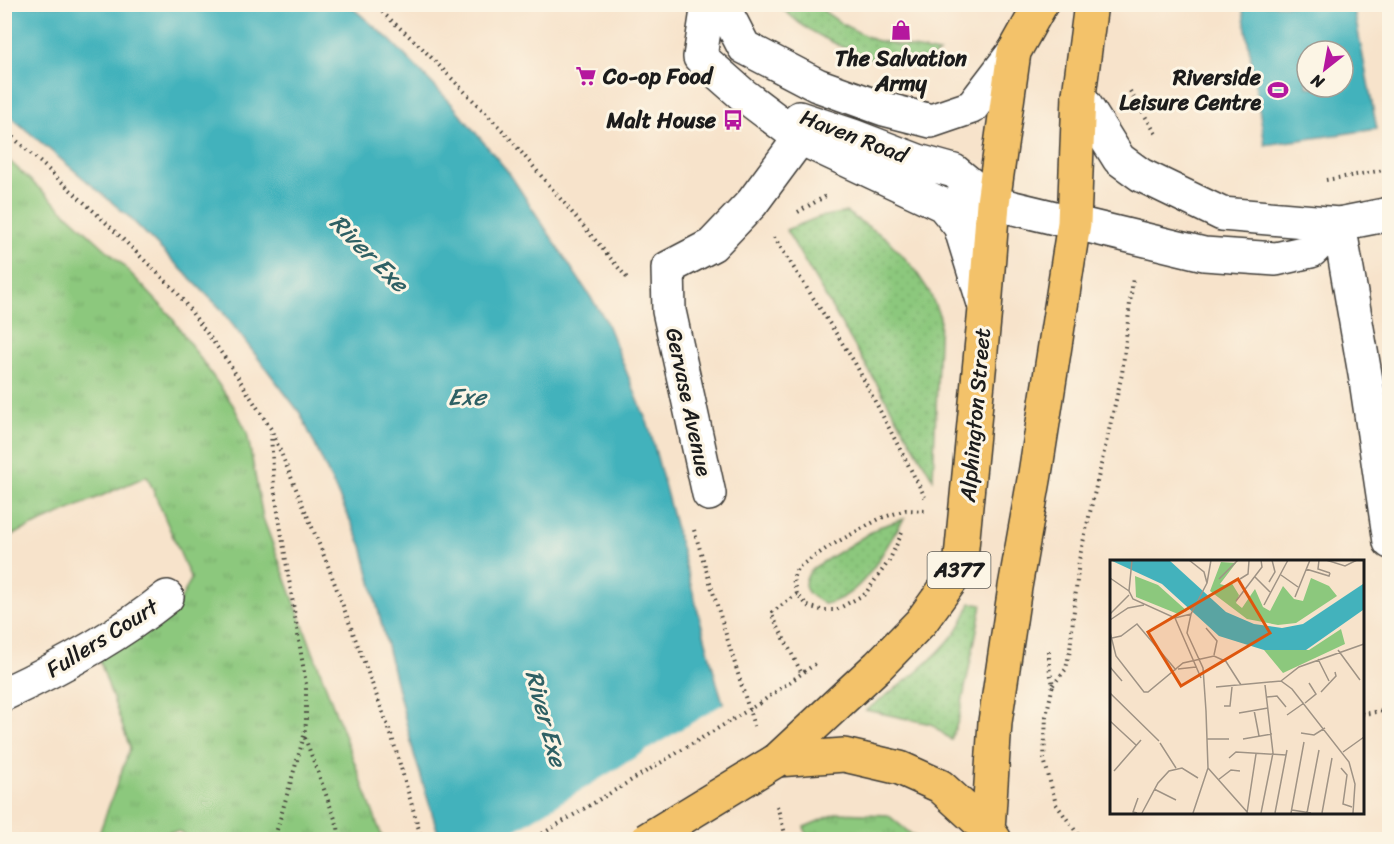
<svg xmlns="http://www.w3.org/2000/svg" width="1394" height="844" font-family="Sriracha,sans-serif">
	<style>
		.grass { fill: url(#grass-dots); stroke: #54724c; stroke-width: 1.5 }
		.park { fill: url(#park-tufts); stroke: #54724c; stroke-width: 1.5 }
		.water { fill: #43b2bc; stroke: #30676c; stroke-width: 1.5; fill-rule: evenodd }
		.pier { fill: #f7e3cb }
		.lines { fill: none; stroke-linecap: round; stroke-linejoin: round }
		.minor-casing { stroke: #3d3a36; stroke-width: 36 }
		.highway-casing { stroke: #3d3a36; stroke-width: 36 }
		.path { stroke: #3d3a36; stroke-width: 4; stroke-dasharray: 1.5 4.5; stroke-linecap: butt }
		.minor { stroke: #fff; stroke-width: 33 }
		.highway { stroke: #f3c26a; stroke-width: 33 }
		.highway-bridge-casing { stroke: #3d3a36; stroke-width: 36; stroke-linecap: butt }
		.path-bridge { stroke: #3d3a36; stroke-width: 4; stroke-dasharray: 1.5 4.5; stroke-linecap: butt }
		.highway-bridge { stroke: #f3c26a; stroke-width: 33 }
		.labels { text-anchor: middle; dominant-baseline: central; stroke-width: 6; stroke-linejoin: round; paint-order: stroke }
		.shield { fill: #fcf5e5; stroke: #5f5d58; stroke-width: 1.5 }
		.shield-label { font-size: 21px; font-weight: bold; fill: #1c1c1c }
		.poi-label { font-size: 22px; font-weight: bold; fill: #1c1c1c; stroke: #fcf5e5; text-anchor: end }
		.street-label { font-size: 22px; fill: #1c1c1c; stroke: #fcf5e5 }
		.water-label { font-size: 24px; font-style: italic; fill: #2e6064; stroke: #fcf5e5 }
		.inset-road { fill: none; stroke: #9f9385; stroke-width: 1.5 }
		.view { fill: #de560d; fill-opacity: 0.15; stroke: #de560d; stroke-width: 3 }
		.inset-edge { fill: none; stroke: #1c1c1c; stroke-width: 3 }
	</style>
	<defs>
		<pattern id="grass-dots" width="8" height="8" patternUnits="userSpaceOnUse" patternTransform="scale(1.5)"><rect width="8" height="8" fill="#8cc87d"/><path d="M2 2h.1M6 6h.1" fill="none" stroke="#78ab6b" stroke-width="1.8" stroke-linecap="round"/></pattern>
		<pattern id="park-tufts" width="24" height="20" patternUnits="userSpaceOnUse" patternTransform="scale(1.5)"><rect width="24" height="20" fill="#8cc87d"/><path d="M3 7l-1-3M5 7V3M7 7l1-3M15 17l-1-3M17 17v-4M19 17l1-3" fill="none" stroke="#78ab6b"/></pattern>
	</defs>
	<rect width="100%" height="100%" fill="#fcf5e5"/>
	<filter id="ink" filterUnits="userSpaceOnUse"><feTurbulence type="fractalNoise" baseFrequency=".0167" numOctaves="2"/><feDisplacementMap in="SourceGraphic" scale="12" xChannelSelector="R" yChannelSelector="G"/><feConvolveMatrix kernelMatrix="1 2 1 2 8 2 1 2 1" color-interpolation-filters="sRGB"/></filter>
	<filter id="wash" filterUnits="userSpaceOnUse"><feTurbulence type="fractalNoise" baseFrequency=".008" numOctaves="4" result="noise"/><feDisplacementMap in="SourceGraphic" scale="24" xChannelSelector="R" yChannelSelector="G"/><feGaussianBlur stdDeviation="1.35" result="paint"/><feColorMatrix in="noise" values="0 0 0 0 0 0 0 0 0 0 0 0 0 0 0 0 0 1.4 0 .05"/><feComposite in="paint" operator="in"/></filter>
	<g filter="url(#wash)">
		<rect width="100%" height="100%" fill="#f7e3cb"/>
		<path class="grass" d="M778,5H815L844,25L874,40L939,53C934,56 929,61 923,63C895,76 823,40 799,23C792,17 785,11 778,5Z
			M846,212L886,238L913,267L929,291L940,317L933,479L786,230L819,217Z
			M904,519C883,549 866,596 825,604C807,595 797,587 813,568L879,527Z
			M971,603L982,605L959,718L951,740L931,724L866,710C898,687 931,664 955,633C962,624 966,613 971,603Z"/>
		<path class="park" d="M4,156L122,264L170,315L233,405L247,432L263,518L383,839L195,840L178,831L134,839H97L130,748L96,650L172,617L191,579L147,476L5,538Z
			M838,813L888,815L917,839H808L804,827Z"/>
		<path class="water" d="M5,5H349L390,40L451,103L509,173L605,319L649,427L717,683L765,839H440L414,754L362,546L300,413L219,307L128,216L5,112Z
			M1242,5H1353L1377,129L1265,145ZM1307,51H1343V87H1307Z"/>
		<path class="pier" d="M726,702L767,838L501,839Z"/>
	</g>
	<g filter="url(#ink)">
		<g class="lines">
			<g class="minor-casing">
				<path id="minor" d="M708,4L700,57L742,94L800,138L943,205L993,203L1204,254L1276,259L1311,251L1339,224
					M722,4L744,47L817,85L884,109L931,121L972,107L1014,52
					M1079,95L1119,159L1141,175L1222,214L1339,224L1390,214
					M799,118L853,136L918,161L954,171L993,203
					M943,205L960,226L985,307
					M1339,224L1366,380L1390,542
					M709,494L669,311L668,268L712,245L752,203L800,138
					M4,694C62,667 117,637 167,597"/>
			</g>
			<g class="highway-casing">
				<path id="highway" d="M777,760L878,666L921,622L960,568L985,309L993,203L1014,52L1041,4
					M777,760L844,755L900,768L940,786L988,830L995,840
					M988,830L995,722L1015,587L1035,474L1074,223L1079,95L1091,4"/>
			</g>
			<path class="path" d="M373,4L420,46L505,133L628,279
				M1130,91L1156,134
				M4,129L100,217L176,291L228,362L271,429L327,563L392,737L422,840
				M1326,180L1390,169
				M798,212L826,196
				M774,237L855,363L925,497
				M271,433L274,487L306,684V723L304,736L274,840
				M694,530L754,726
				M902,533L889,561L865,594L836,610H821L808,606L797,594L793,579L797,568L830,546L881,518L906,510L926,511
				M797,594L771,613L802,674
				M1049,651V667L1053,685L1046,716L1044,759L1056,804L1082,840
				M1053,685L1066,669L1070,650L1079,560L1122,374L1133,277
				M760,703L818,662
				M1362,714L1390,710
				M305,738L338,827L340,840
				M777,806L787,840"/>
			<use href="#minor" class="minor"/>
			<use href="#highway" class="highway"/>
			<g class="highway-bridge-casing">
				<path id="highway-bridge" d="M646,840L777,760"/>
			</g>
			<path class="path-bridge" d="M532,840L760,703"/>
			<use href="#highway-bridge" class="highway-bridge"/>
		</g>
	</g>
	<defs>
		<g id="shop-bare" transform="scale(1.62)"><path d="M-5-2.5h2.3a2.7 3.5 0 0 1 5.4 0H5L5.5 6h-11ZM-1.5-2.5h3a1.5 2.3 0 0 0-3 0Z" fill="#b5179e" stroke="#fcf5e5" stroke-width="2.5" paint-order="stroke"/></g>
		<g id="supermarket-bare" transform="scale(1.62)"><path d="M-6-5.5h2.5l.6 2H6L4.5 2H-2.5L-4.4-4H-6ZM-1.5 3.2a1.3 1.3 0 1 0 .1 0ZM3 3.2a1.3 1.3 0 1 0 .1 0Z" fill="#b5179e" stroke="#fcf5e5" stroke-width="2.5" paint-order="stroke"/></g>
		<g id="stadium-bare" transform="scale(1.62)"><path d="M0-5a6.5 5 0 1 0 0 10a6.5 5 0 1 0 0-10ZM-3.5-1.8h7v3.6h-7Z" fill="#b5179e" stroke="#fcf5e5" stroke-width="2.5" paint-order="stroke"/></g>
		<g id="bus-bare" transform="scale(1.62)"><path d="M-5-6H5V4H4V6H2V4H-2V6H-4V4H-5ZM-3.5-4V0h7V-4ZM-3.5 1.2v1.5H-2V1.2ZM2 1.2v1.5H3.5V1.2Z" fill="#b5179e" stroke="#fcf5e5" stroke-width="2.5" paint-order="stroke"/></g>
	</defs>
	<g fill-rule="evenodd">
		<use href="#shop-bare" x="901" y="30"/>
		<use href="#supermarket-bare" x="586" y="76"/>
		<use href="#stadium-bare" x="1278" y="90"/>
		<use href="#bus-bare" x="733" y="120"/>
	</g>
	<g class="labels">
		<rect class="shield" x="927.5" y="552" width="63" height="36" rx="4.5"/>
		<g class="shield-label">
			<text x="959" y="570">A377</text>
		</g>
		<g class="poi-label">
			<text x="901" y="58" text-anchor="middle">The Salvation<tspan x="901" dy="25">Army</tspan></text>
			<text x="603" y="76" text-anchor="start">Co-op Food</text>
			<text x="1261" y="77">Riverside<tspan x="1261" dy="25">Leisure Centre</tspan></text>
			<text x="716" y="120">Malt House</text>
		</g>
		<g class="street-label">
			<text transform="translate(854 136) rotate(21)">Haven Road</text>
			<text transform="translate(689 402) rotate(78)">Gervase Avenue</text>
			<text transform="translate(975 415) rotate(-85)">Alphington Street</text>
			<text transform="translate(102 638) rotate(-32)">Fullers Court</text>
		</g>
		<g class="water-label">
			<text transform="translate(369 253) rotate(45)">River Exe</text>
			<text x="467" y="397">Exe</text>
			<text transform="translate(546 718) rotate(75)">River Exe</text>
		</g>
	</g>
	<g transform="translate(1110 560)">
		<rect width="254" height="254" fill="#f7e3cb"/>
		<path d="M111,2L126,3L110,24L117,26L121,22L129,35L126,43L132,48L145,29L153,47L160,51L173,26L184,39L193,41L201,18L219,26L227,36L186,63L168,65L137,59L100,31ZM25,16L48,25L77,51L68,54L26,37ZM231,69L235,84L173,113L154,90H199Z" fill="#8cc87d"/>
		<path d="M0,0H59L116,52L144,64L172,68L193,64L253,24V50L196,90H154L109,76L52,24Z" fill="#43b2bc"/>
		<path class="inset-road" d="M22,0L19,31L23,39L65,58L81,54M79,0L94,12L97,23L81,54L77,73L93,108L96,151L98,208L83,253M121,0H147M209,0L208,9L220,13M216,0L235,6L247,0M196,9L219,16L220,13M171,15L188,27M145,17L160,32M0,18L19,31M109,19L128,0M130,19L138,14L139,1M159,22L165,12L162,0M97,23L101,0M185,37L200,0M126,41L152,7L151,0M154,45L178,0M0,54L19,35M65,58L91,118M0,60L18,48L34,45M96,68L107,81L104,95M0,72L6,96L34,132H38L73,103L104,96L115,101M2,78L11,76L27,64L66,110M228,90L250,120M208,99L219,121M115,100L131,125M0,107L12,121M68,109L86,107M171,121L189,107L254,84M106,127L171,121L182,129L239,202L245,224L243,253M211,132L226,116L225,112M0,133L49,181M157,137L167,136L176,147M195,143L206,134L199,123M114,146H120L122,127M144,150L149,176M129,153L158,148M177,155L194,143M0,161L26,185M191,173L204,175L215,168M97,179H119M133,179L162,174M50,183L66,208M233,192L254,177M119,198L126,192L176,195M98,208L138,253M231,208L237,215L233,244L242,247M4,211L31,180M108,220L121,210L130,211M44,229L66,240M182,250L201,253M27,253L23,252L28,238M32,253L48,223L59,211L72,208L88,218M137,253L146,194M151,253L163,193L155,125M165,253L177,190M181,253L194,182M197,253L209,190M212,253L222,198"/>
		<path class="view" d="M128,19L160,73L71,126L38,72Z"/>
		<rect width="254" height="254" class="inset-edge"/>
	</g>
	<rect width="1394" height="844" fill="none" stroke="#fcf5e5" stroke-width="24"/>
	<g transform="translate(1325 69) rotate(211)"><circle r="28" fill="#fcf5e5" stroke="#a29e95" stroke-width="1.5"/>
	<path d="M0-4.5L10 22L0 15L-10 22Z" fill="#b5179e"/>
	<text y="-9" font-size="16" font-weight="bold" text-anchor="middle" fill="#1c1c1c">N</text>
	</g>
</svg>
